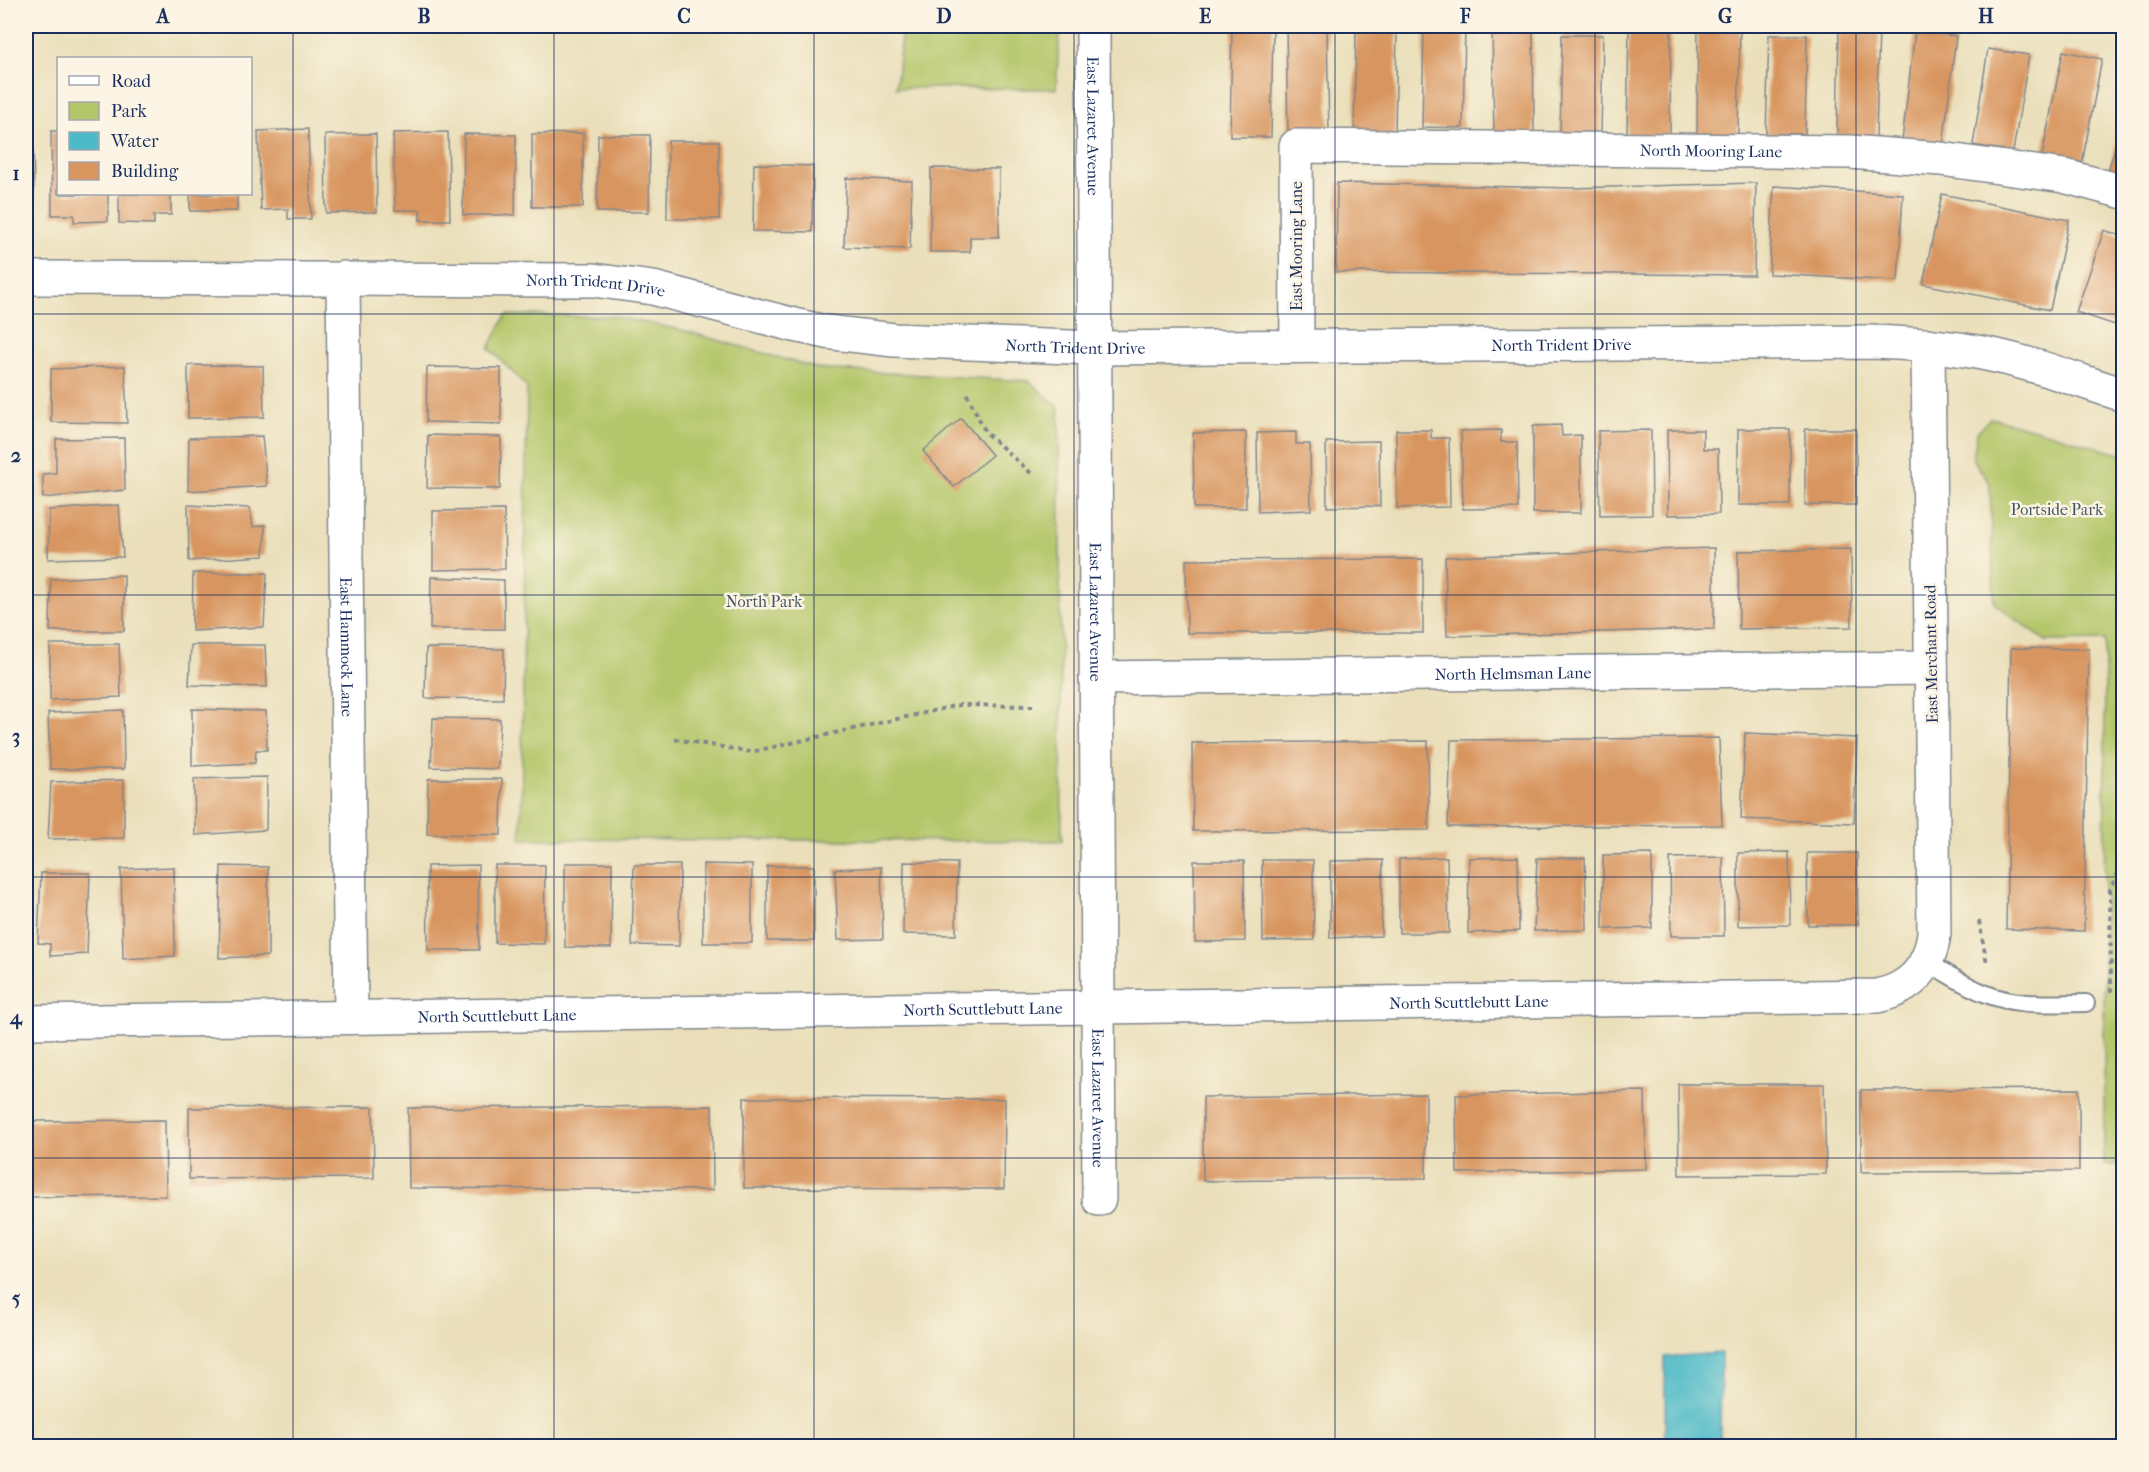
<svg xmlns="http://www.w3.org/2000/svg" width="2149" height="1472" font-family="'IM FELL French Canon',serif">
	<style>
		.green { fill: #b4c669; stroke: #687a64; stroke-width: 1.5 }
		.water { fill: #4dbac8; stroke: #347493; stroke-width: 1.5 }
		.building { fill: #d8955e }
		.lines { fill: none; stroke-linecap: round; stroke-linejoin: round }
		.service-casing { stroke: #82878c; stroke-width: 20 }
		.minor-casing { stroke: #82878c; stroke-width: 36 }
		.tertiary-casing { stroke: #82878c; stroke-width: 36 }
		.path { stroke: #82878c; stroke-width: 4; stroke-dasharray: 4.5 4.5; stroke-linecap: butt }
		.service { stroke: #fff; stroke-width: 16 }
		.minor { stroke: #fff; stroke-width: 33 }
		.tertiary { stroke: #fff; stroke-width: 33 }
		.grid { fill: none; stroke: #1b2f5e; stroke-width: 1.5; stroke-opacity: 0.55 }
		.labels { text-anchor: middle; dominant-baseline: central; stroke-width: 5; stroke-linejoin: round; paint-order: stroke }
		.street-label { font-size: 16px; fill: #1b2f5e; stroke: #fcf5e5 }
		.park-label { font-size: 16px; fill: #415561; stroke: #fcf5e5 }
		.neatline { fill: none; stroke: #1b2f5e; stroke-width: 2 }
		.grid-label { font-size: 20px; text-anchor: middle; font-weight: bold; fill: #1b2f5e }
	</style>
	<rect width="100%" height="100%" fill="#fcf5e5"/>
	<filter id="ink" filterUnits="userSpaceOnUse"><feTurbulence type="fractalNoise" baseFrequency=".0167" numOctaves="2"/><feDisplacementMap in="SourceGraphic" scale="12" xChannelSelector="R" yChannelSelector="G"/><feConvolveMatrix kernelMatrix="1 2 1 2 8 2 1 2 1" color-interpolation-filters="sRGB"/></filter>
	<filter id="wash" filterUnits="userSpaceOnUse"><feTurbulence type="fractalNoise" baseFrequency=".008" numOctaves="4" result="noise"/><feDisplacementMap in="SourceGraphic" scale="24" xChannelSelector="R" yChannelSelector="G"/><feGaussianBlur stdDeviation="1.35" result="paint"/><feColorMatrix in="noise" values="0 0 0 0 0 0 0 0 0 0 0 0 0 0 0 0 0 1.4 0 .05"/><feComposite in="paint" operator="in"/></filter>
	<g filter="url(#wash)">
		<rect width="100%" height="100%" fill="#eadfba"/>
		<path class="green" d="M902,26H1060L1056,89L896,88Z
			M506,315L612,316L682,330L819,369L1029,381L1059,407L1062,841L521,839L527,387L489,348Z
			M1990,418C2035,427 2079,443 2123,455V1164L2104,1165L2105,640L2046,641L1994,603L1990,484L1973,459L1977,432Z"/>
		<path class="water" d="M1721,1353L1720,1446H1665V1357Z"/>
		<g id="blocks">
			<path class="building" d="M1232,26H1273L1271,137H1230Z
				M1286,26H1327L1329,136L1288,137Z
				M1424,26H1465L1463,128L1422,127Z
				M1492,26H1533L1534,136L1494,137Z
				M1629,26H1671L1670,136L1627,135Z
				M1698,26H1740L1738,135L1697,134Z
				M1839,26H1879L1876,137L1837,136Z
				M1356,30L1397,31L1395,137L1354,136Z
				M1915,31L1956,36L1943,146L1902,141Z
				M1562,35H1603L1601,136H1560Z
				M1769,35H1807L1805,134H1766Z
				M1988,49L2029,55L2013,152L1973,145Z
				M2063,51L2102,59L2081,169L2041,161Z
				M2124,118V175L2108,171Z
				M308,129L311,219H288V209L261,210L258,131Z
				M26,130H33L34,209H26Z
				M51,131H58V194H108V221L74,222V215H52Z
				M448,132L450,220H420V210H395L393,133Z
				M583,133V207H532V134Z
				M376,134L377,212L326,213L325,135Z
				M464,134L516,135L515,215H463Z
				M598,135H650L649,212H597Z
				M668,141H719V219H667Z
				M754,164L813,166L812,232L753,231Z
				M931,168L999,169V237H970V252H930Z
				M846,178L912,181L910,249L844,247Z
				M1337,183L1571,188L1756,183L1754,275L1336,272Z
				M1774,186L1903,194L1898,281L1769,274Z
				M119,194H171V215H154V224L119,223Z
				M190,194H237V211H190Z
				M1942,194L2069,220L2050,310L1923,284Z
				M2104,230L2124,237V328L2076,312Z
				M188,365L263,366L264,417L188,418Z
				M125,366L127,423L51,422V369Z
				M427,367L501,368V424L426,422Z
				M961,418L992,455L954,487L923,451Z
				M1561,425L1562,436L1581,435V513H1533V426Z
				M1738,429H1790V505H1738Z
				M1805,429H1856V505H1805Z
				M1396,430H1431V438H1449L1450,507L1397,508Z
				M1501,430V442H1517L1518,508L1463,509L1461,431Z
				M1651,430L1652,515L1600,516L1598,431Z
				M1667,430H1703V449H1718L1719,514L1668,515Z
				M1246,432V508H1194L1193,433Z
				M1296,432V444H1310L1311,510L1258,512L1257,433Z
				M428,435L501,437L500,489L427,488Z
				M262,436L267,486L188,491L189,438Z
				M124,438L125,490L43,498V474L56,473V439Z
				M1379,441L1380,506L1327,507L1326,442Z
				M119,505L123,557L48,559L49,510Z
				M188,505L250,508L253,527L265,525L264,556L189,561Z
				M504,510L505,569L433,570V511Z
				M1714,548V629L1447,636L1445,557Z
				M1851,549L1852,627L1739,629L1738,551Z
				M1423,559V633H1187L1186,560Z
				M193,573H267L264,627L192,631Z
				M124,575V631H50L51,579Z
				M431,577L504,580V629H430Z
				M50,644H119L121,697L50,700Z
				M191,645H265L267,687L189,685Z
				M426,648L504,649L503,699L425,698Z
				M2011,648L2089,649L2084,931L2006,929Z
				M192,709L266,711L267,750H256L255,763L192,766Z
				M123,710L124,769H50L48,713Z
				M433,718L500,719L498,769L431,767Z
				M1745,733L1857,738L1854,823L1741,819Z
				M1719,738L1722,825L1448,827L1451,740Z
				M1428,741L1429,830L1193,831L1192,743Z
				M267,777L266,830L195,835L194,779Z
				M428,779H502L501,835L427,834Z
				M124,780V838L48,839L51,782Z
				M1789,852L1790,925L1738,926V853Z
				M1807,853H1857L1858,925H1808Z
				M1652,854V928L1603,929V855Z
				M1447,857L1449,933H1399V859Z
				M1518,857L1519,931L1468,933L1469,858Z
				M1723,857L1724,936H1671L1670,858Z
				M1537,858H1585L1587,930L1534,931Z
				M1262,860H1313L1314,940L1263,941Z
				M1383,860L1381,936L1330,938V861Z
				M1194,861H1244L1245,941L1195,942Z
				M904,862L957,863L956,935L903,934Z
				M565,863H612L611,948L565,947Z
				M703,864L752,865V943H703Z
				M478,865L479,950H428L427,866Z
				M495,865H545L544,944L495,943Z
				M634,865H680L679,946L632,945Z
				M221,866L268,867V956L219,958Z
				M767,866H814V941H767Z
				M174,867L175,956L123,959L121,869Z
				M881,867L883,939L838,940L835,869Z
				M41,873H90L87,954L50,956V944L38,943Z
				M1678,1084H1824L1826,1174L1679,1175Z
				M2079,1089V1171L1861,1172V1090Z
				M1645,1091L1646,1169L1457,1173L1456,1095Z
				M1426,1094V1178L1203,1181V1097Z
				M744,1098L1005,1099L1004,1189L744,1188Z
				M712,1106L713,1190L409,1188L408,1108Z
				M373,1107L374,1178L189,1179V1108Z
				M165,1120L166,1196L26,1197V1121Z"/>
		</g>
	</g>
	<g filter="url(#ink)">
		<use href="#blocks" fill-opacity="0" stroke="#82878c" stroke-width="1.5"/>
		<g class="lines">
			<g class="service-casing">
				<path id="service" d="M1927,962C1946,973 1964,985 1984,993C2016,1007 2052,1003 2086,1003"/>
			</g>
			<g class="minor-casing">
				<g id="minor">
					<path id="s1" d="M26,278L593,280L653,288L794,325L826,332L894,340L1094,348L1868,342C1908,343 1948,346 1987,354C2033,363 2079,381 2124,395"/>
					<path id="s2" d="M343,278L351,1017"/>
					<path id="s3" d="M1297,346L1296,146L1850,152L1941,159L2064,176L2124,192"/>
					<path id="s4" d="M1096,678L1931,668"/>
					<path id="s5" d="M26,1022L1877,996C1911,989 1930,968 1934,933L1928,345"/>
				</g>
			</g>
			<g class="tertiary-casing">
				<g id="tertiary">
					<path id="s6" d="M1093,26L1099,1199"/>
				</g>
			</g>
			<path class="path" d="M967,394L986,433L1032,474
				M675,739L751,752L959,705L1033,706
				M1979,921L1987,964
				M2109,990H2111L2110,889L2124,862"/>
			<use href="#service" class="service"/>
			<use href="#minor" class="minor"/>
			<use href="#tertiary" class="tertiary"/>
		</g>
	</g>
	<path class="grid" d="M293,26V1446M554,26V1446M814,26V1446M1074,26V1446M1335,26V1446M1595,26V1446M1856,26V1446M26,314H2124M26,595H2124M26,877H2124M26,1158H2124"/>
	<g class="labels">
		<g class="street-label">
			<text stroke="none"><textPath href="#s6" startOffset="100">East Lazaret Avenue</textPath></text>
			<text stroke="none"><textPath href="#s3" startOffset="615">North Mooring Lane</textPath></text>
			<text transform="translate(1296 246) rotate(-90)">East Mooring Lane</text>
			<text stroke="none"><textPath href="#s1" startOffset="570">North Trident Drive</textPath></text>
			<text stroke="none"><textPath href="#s1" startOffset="1542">North Trident Drive</textPath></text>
			<text stroke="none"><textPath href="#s1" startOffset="1056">North Trident Drive</textPath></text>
			<text stroke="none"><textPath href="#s6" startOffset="586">East Lazaret Avenue</textPath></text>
			<text stroke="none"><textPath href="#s2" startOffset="369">East Hammock Lane</textPath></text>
			<text transform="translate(1931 654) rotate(-91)">East Merchant Road</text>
			<text stroke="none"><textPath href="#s4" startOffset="417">North Helmsman Lane</textPath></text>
			<text stroke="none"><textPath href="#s5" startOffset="1443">North Scuttlebutt Lane</textPath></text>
			<text stroke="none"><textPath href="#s5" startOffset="957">North Scuttlebutt Lane</textPath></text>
			<text stroke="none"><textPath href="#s5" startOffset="471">North Scuttlebutt Lane</textPath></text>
			<text stroke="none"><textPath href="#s6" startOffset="1072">East Lazaret Avenue</textPath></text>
		</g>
		<g class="park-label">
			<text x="2057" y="509">Portside Park</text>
			<text x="764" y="601">North Park</text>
		</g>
	</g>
	<rect width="2149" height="1472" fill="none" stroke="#fcf5e5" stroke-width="66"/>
	<rect x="57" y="57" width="195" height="138" fill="#fcf5e5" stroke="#a2a6af" stroke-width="1.5"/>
	<rect x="69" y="76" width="30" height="9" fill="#ffffff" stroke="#a2a6af" stroke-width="1.5"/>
	<text x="111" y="87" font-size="18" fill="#1b2f5e">Road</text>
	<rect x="69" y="102" width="30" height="18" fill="#b4c669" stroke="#a2a6af" stroke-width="1.5"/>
	<text x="111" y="117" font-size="18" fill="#1b2f5e">Park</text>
	<rect x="69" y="132" width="30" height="18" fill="#4dbac8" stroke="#a2a6af" stroke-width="1.5"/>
	<text x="111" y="147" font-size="18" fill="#1b2f5e">Water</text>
	<rect x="69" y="162" width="30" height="18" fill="#d8955e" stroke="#a2a6af" stroke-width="1.5"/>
	<text x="111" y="177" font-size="18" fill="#1b2f5e">Building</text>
	<rect x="33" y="33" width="2083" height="1406" class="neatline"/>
	<g class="grid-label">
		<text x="163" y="23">A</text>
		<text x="424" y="23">B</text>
		<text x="684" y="23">C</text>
		<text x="944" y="23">D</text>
		<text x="1205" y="23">E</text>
		<text x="1465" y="23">F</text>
		<text x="1725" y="23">G</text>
		<text x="1986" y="23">H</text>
		<text x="16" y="180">1</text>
		<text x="16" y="462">2</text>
		<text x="16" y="743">3</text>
		<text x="16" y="1024">4</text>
		<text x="16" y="1305">5</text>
	</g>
</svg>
